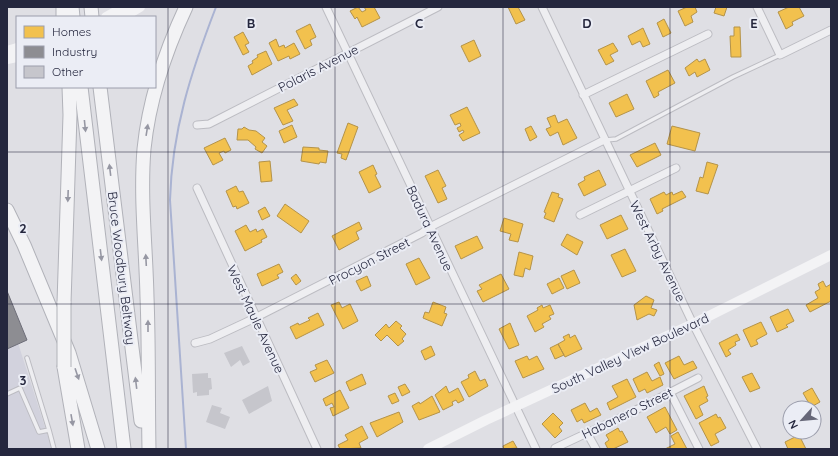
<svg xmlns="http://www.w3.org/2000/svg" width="838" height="456" font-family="Quicksand,sans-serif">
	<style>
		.built { fill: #d2d2dd }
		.homes { fill: #f2c14e; stroke: #b49349 }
		.industry { fill: #8d8d92; stroke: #6e6e79 }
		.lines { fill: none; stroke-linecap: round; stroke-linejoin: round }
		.stream { stroke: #aab3d2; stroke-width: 2 }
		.building { fill: #c6c6cc }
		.service-casing { stroke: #bcbcc2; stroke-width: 5.5 }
		.minor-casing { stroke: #bcbcc2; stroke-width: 9 }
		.motorway-casing { stroke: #b1b2b9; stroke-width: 15 }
		.service { stroke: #eeeef1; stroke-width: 3.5 }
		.minor { stroke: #eeeef1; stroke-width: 7 }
		.secondary { stroke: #f3f3f5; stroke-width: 10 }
		.motorway { stroke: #f3f3f5; stroke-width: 13 }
		.motorway-bridge-casing { stroke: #b1b2b9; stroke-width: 15; stroke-linecap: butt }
		.motorway-bridge { stroke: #f3f3f5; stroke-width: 13 }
		.oneway { fill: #9697a3 }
		.grid { fill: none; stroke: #25273e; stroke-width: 1; stroke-opacity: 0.55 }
		.labels { text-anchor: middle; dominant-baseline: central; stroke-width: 4; stroke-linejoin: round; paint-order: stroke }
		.street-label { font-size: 13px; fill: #25273e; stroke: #ebedf5 }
		.grid-label { font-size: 13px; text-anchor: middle; font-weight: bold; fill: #25273e; stroke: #ebedf5; stroke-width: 4; stroke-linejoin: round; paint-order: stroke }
	</style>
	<rect width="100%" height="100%" fill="#dfdfe4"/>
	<path class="built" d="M7,314L18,343L52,449H7Z"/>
	<path class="homes" d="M358,7L362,12L366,10L364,7H374L380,18L362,27L357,17L355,19L350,11Z
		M508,7H518L525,20L516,24Z
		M687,7H695L697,12L691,16L693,22L685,26L678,11Z
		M716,7H727L724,16L714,13Z
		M789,7H799L804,16L792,22L793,25L786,29L778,12Z
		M664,19L671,33L663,37L657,23Z
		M310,24L316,37L310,40L312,45L305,49L296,31Z
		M734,27H740L741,57H731L730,36H734Z
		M643,28L650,44L643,47L640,41L632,45L628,36Z
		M243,32L249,43L245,45L249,52L243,55L234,37Z
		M276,39L279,47L284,45L285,48L294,43L300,54L290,59L289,56L278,61L269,43Z
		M474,40L481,56L469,62L461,46Z
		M613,43L618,51L610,55L614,61L606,65L598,50Z
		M266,51L272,64L252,75L248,66L253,63L252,61L258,57L257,55Z
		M697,59L699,62L705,59L710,70L697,77L695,72L689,76L685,68Z
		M668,70L675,83L658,92L659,95L654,98L646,81Z
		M627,94L634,109L616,117L609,103Z
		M294,99L298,105L287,110L293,121L283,125L274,108Z
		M467,107L480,133L463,141L459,135L464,132L463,130L459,132L457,128L461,126L460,123L455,125L450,115Z
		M555,115L558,123L567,119L577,138L563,145L558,132L550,136L546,129L551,127L547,118Z
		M348,123L358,127L346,160L341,158L342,154L337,153Z
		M292,125L297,137L284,143L279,131Z
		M531,126L537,137L530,141L525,129Z
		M672,126L700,133L695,151L667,144Z
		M244,127L249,130L256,131L265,138L262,142L267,146L262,153L255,149L256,147L248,140H237L238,129H242Z
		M225,138L231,150L225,153L224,151L219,153L223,160L213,165L204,148Z
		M655,143L661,155L637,167L630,155Z
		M303,147L319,148V150L328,151L326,163L320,162L319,164L301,161Z
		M270,161L272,181L261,182L259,162Z
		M707,162L718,165L708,194L696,191L700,177L703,178Z
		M373,165L377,174L375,175L381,187L369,193L359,172Z
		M438,170L446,186L442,188L447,199L438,203L425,176Z
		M599,170L606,185L584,196L578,184L585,180L584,177Z
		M236,186L239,192L243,191L249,203L237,209L236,206L233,207L226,191Z
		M682,191L686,197L662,209L663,211L657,214L650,199L664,192L666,195L672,192L673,195Z
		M552,192L559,194L558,197L563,199L554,222L544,218L546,213L544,212Z
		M285,204L309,221L301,233L277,216Z
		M265,207L270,216L262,220L258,211Z
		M621,215L628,229L607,239L600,225Z
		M504,218L523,224L518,242L509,240L511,234L500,231Z
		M359,222L362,229L356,232L359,239L339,250L332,236Z
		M246,225L250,232L256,229L257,232L263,229L267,237L261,240L262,242L245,251L235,231Z
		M567,234L583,242L577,255L561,245Z
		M477,236L483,248L461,259L455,246Z
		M625,249L636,271L622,277L611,255Z
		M519,252L533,256L530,270L525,268L523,277L514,275Z
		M419,258L430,278L416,285L406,264Z
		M279,264L283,272L277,275L279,278L262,286L257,274Z
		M574,270L580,283L567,289L561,276Z
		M296,274L301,281L296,285L291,278Z
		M501,274L509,289L483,302L477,291L482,289L479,285Z
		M367,276L371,286L361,291L356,281Z
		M559,278L564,288L552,294L547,284Z
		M823,281L826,287L831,284V301L810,312L806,305L818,298L815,292L820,289L818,284Z
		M646,296L654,300L651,308L657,310L654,316L649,314L637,320L634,305Z
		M339,302L342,308L350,304L358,321L343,329L331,305Z
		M433,302L446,307L444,313L447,314L442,326L423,318L425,312L429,313Z
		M542,305L543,308L550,305L554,314L549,316L551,319L542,324L544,327L535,332L527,316L538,310L537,308Z
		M788,309L794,321L786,325L788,327L777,332L770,317Z
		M318,313L324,325L296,339L290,327L298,323L299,325L310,320L308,318Z
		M396,321L402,326L400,328L406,334L402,339L404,341L398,346L387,335L381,341L375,335L386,324L389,328Z
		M761,322L767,334L756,340L758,344L751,347L743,330Z
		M510,323L519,345L509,349L499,329Z
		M569,334L570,338L575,335L582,349L565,357L558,344L565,340L563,337Z
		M737,334L740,340L735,342L736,345L728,350L731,354L726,357L719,343Z
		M558,344L564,355L555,359L550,348Z
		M431,346L435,355L425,360L421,351Z
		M527,356L529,360L537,356L544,369L523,378L515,361Z
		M679,356L684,365L693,361L697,368L674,379L665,363Z
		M327,360L334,373L315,382L310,372L317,369L315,365Z
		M659,362L664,374L660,376L654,365Z
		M475,371L480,381L485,379L488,386L469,397L461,382L469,378L468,375Z
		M647,372L652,381L660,377L663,385L647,393L645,389L639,392L633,379Z
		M752,373L760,388L750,392L742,377Z
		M362,374L366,384L350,391L346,382Z
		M627,379L636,397L610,410L607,403L618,397L612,386Z
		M405,384L410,392L402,396L398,387Z
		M446,386L449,393L458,388L464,400L458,403L456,400L452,402L453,405L443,410L435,395Z
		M704,386L708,396L706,397L708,401L699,406L703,415L696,419L684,396Z
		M812,388L820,402L811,407L803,393Z
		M340,390L349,408L333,416L330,408L334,407L332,403L326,406L323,399Z
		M395,393L399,401L392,404L388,396Z
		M432,396L440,412L419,420L412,406L419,402L420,404Z
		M585,403L590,412L597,408L601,415L584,423L582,419L577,422L571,410Z
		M665,407L677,430L670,434L666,427L656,433L647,417Z
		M399,412L403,422L377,437L370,423Z
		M553,413L563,423L559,427L562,431L555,438L542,424Z
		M716,414L718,418L720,417L726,428L715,434L719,442L711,446L699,423Z
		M362,426L368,438L359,443L361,448L340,449L338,445L348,440L345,435Z
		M618,428L620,432L622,431L628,442L613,449H608L605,443L609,440L606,435Z
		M678,432L687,449H665L675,444L671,436Z
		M799,435L806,449H788L785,442Z
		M513,441L517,448L504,449L503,446Z"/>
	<path class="industry" d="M7,291L27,340L7,349Z"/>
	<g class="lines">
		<path class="stream" d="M186,449L170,200C172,130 191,72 216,7"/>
	</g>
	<path class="building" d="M242,346L250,362L243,366L240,360L231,367L224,353Z
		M208,373V378H211L212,389L209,390V395L197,396V392L193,393L192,374Z
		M268,386L272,401L249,414L242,400Z
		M212,405L222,408L220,413L230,417L225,429L206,422Z"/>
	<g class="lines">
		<g class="service-casing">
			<path id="service" d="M606,140L616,139L733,77L780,55
				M27,358L49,430
				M7,394L20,388L39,432L49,430L54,449"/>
		</g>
		<g class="minor-casing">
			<path id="minor" d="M326,7L536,449
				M542,7L693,324L757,449
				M757,7L780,55L831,30
				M583,95L708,34
				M197,125L209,124L438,7
				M197,188L317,449
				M580,215L676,168
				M195,343L210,339L255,318L422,233L430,227L604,140
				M670,392L699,449
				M587,433L596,449
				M555,448L630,413L698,378"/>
		</g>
		<g class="motorway-casing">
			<path id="motorway" d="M63,7V17
				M72,7L73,17
				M91,7L92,17
				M81,87L124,449
				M100,87L141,421
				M7,210L24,245L69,353L98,449
				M64,303L70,115L69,87
				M64,367L78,449
				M149,449C148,398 149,348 147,297C146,248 140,198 144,149C149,99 165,52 186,7"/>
		</g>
		<use href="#service" class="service"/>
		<use href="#minor" class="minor"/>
		<path class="secondary" d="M106,17L124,7
			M123,17L140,7
			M7,51L17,48
			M7,59L17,57
			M428,449L486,420L693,324L831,255"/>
		<use href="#motorway" class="motorway"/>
		<g class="motorway-bridge-casing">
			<path id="motorway-bridge" d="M64,303V367"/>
		</g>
		<use href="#motorway-bridge" class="motorway-bridge"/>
	</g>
	<defs><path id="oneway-solid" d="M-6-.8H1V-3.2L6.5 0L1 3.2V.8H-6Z"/></defs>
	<g class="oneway">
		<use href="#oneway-solid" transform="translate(85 126) rotate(84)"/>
		<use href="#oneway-solid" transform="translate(147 130) rotate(-81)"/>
		<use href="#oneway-solid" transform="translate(110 170) rotate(-97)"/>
		<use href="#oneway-solid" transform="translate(68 196) rotate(92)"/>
		<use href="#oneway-solid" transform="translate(101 255) rotate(83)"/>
		<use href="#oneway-solid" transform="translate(146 260) rotate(-93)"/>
		<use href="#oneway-solid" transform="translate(148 326) rotate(-90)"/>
		<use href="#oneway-solid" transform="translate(77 374) rotate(71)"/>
		<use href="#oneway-solid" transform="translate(136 383) rotate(-97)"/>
		<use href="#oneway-solid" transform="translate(72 420) rotate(80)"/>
	</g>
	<path class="grid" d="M168,7V449M335,7V449M503,7V449M670,7V449M7,152H831M7,304H831"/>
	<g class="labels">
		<g class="street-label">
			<text transform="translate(318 68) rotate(-27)">Polaris Avenue</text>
			<text transform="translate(430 228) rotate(65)">Badura Avenue</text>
			<text transform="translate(658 251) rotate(64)">West Arby Avenue</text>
			<text transform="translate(369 261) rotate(-27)">Procyon Street</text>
			<text transform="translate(122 268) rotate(83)">Bruce Woodbury Beltway</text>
			<text transform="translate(256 319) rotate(65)">West Maule Avenue</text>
			<text transform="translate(630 353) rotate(-25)">South Valley View Boulevard</text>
			<text transform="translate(627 413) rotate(-26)">Habanero Street</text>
		</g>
	</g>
	<g class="grid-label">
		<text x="251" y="28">B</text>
		<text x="419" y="28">C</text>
		<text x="587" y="28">D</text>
		<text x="754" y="28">E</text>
		<text x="23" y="233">2</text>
		<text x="23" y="385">3</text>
	</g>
	<rect width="838" height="456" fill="none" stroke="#25273e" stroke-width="16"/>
	<rect x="16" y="16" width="140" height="72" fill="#ebedf5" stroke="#9c9eac"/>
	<rect x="24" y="26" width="20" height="12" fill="#f2c14e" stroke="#9c9eac"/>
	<text x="52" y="36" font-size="12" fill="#25273e">Homes</text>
	<rect x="24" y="46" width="20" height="12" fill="#8d8d92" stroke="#9c9eac"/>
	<text x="52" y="56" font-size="12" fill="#25273e">Industry</text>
	<rect x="24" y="66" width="20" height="12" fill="#c6c6cc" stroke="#9c9eac"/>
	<text x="52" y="76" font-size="12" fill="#25273e">Other</text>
	<g transform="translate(802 420) rotate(243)"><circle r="19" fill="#ebedf5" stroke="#9c9eac"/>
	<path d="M0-3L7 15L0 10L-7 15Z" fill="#666778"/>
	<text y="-6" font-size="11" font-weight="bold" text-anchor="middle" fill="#25273e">N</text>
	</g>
</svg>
